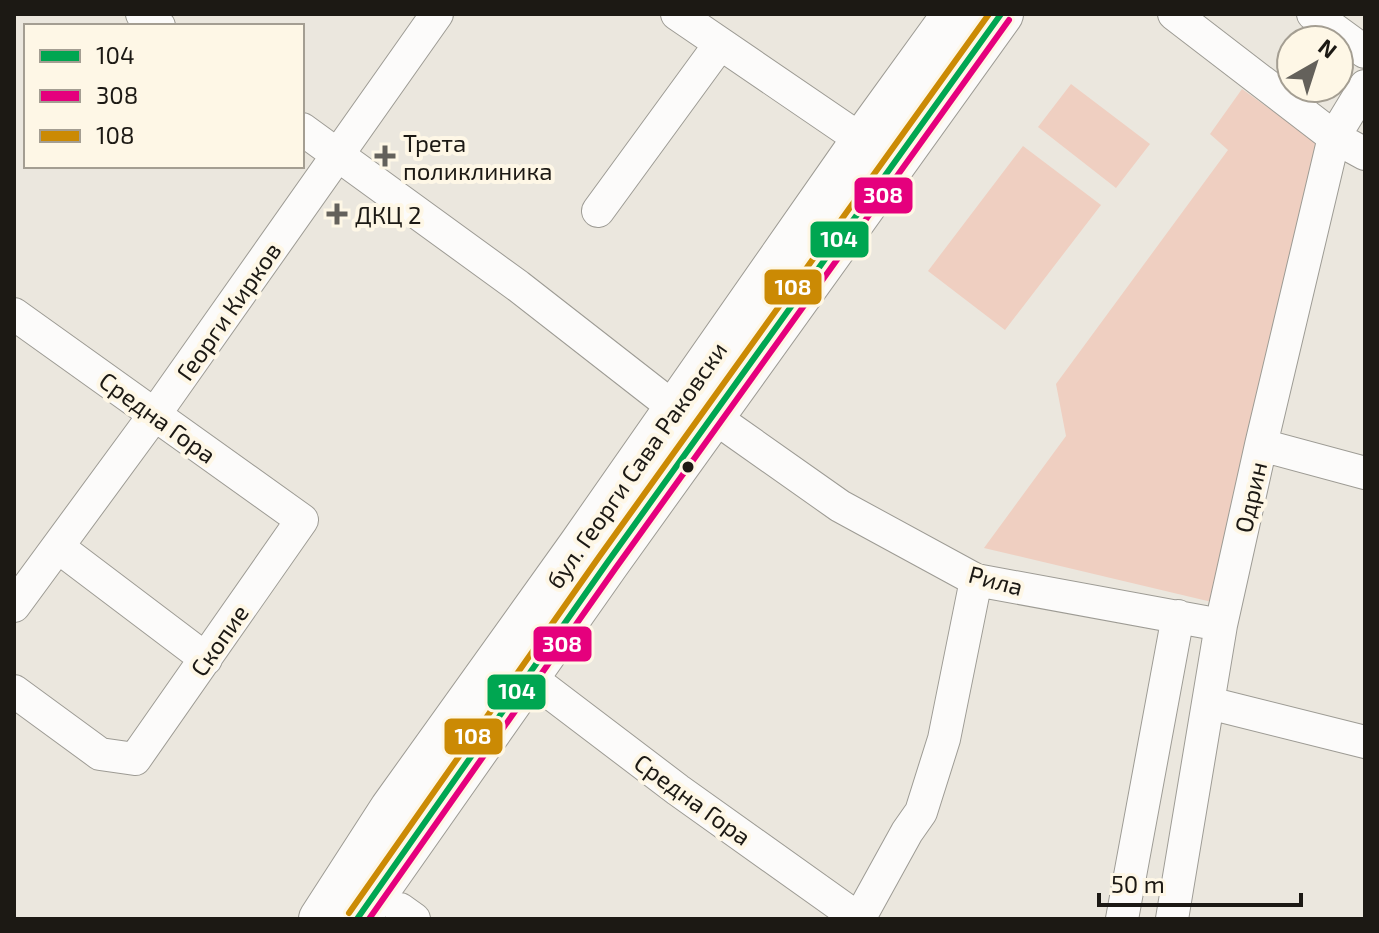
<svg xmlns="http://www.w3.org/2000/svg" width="1379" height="933" font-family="'Exo 2',sans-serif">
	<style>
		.green { fill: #efcfc1 }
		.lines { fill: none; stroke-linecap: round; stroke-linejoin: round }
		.street-casing { stroke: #9d9b94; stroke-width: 34 }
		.primary-casing { stroke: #9d9b94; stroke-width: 46 }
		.street { stroke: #fcfbfa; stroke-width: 32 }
		.primary { stroke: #fcfbfa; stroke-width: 44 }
		.bus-1-casing { stroke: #fef7e6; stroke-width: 12 }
		.bus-2-casing { stroke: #fef7e6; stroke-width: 12 }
		.bus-3-casing { stroke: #fef7e6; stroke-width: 12 }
		.bus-1 { stroke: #00a651; stroke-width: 6 }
		.bus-2 { stroke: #e5007d; stroke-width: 6 }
		.bus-3 { stroke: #cb8a04; stroke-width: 6 }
		.poi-dot { fill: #64615b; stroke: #fef7e6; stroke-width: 3 }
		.bus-dot { fill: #1c1914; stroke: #fef7e6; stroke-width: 3 }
		.labels { text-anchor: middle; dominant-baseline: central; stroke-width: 8; stroke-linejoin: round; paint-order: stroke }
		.poi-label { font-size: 24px; fill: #1c1914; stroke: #fef7e6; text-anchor: start }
		.street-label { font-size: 24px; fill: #1c1914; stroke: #fef7e6 }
		.line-badge { stroke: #fef7e6; stroke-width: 3 }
		.badge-label { font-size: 22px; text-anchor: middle; font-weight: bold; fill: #fff }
	</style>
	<rect width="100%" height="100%" fill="#ebe7de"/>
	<path class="green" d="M1071,84L1150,144L1116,188L1038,127Z
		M1242,89L1319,144L1216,603L984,548L1066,436L1056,384L1228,150L1210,134Z
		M1023,146L1101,205L1005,330L928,271Z"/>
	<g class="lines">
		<g class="street-casing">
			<path id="street" d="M142,14L159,26
				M677,14L863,141
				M1174,14L1334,137L1365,154
				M1313,14L1365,52
				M302,129L518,286L659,396
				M598,211L720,44
				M14,314L302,520L135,759L100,754L14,691
				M728,427L840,506L976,580L1221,625
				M1261,445L1365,473
				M58,547L206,659
				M14,606L155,414L437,14
				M528,676L678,790L859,919
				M1209,703L1365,742
				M400,909L414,919
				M859,919L907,832L921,812L944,739L976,580
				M1122,919L1178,616
				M1172,919L1221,625L1261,445L1334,137L1365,86"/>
		</g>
		<g class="primary-casing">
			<path id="primary" d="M321,919L392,809L581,545L863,141L955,14
				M357,919L607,563L1001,14"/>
		</g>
		<use href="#street" class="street"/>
		<use href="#primary" class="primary"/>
		<g class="bus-1-casing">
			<path id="bus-1" d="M357,919L607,563L1001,14"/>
		</g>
		<g class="bus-2-casing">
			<path id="bus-2" d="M369,919L615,569L1009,20"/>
		</g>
		<g class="bus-3-casing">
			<path id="bus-3" d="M349,913L599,557L989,14"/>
		</g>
		<use href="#bus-1" class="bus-1"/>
		<use href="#bus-2" class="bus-2"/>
		<use href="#bus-3" class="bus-3"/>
	</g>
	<g class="poi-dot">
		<path d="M381 144h8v8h8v8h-8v8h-8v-8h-8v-8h8z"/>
		<path d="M333 202h8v8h8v8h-8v8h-8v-8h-8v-8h8z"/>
	</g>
	<circle class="bus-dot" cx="688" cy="467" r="7"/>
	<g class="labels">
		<g class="poi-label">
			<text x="403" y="142">Трета<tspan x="403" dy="28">поликлиника</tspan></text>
			<text x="355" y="214">ДКЦ 2</text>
		</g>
		<g class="street-label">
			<text transform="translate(228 311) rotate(-55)">Георги Кирков</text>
			<text transform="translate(158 417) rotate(36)">Средна Гора</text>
			<text transform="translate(636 465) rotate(-55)">бул. Георги Сава Раковски</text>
			<text transform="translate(1250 497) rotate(-77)">Одрин</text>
			<text transform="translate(996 580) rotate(15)">Рила</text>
			<text transform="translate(219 640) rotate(-55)">Скопие</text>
			<text transform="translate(693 799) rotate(36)">Средна Гора</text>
		</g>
	</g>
	<g class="line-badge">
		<rect x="853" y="176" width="61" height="39" rx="8" fill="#e5007d"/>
		<rect x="809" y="220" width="61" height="39" rx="8" fill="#00a651"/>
		<rect x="763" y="268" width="60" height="38" rx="8" fill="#cb8a04"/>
		<rect x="532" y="625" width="61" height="38" rx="8" fill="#e5007d"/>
		<rect x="486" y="673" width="61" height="38" rx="8" fill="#00a651"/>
		<rect x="443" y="717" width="61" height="39" rx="8" fill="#cb8a04"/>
	</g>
	<g class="badge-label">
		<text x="883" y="203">308</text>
		<text x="839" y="247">104</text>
		<text x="793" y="295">108</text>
		<text x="562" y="652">308</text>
		<text x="517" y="699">104</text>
		<text x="473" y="744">108</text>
	</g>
	<rect width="1379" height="933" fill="none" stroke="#1c1914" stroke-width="32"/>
	<rect x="24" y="24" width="280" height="144" fill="#fef7e6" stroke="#a49e92" stroke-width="2"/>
	<rect x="40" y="50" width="40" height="12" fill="#00a651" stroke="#a49e92" stroke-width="2"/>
	<text x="96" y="64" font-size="24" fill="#1c1914">104</text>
	<rect x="40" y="90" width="40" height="12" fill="#e5007d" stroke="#a49e92" stroke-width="2"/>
	<text x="96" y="104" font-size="24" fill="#1c1914">308</text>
	<rect x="40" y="130" width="40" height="12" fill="#cb8a04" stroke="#a49e92" stroke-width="2"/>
	<text x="96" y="144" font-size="24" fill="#1c1914">108</text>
	<g transform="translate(1315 64) rotate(39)"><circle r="38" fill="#fef7e6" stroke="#a49e92" stroke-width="2"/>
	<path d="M0-6L14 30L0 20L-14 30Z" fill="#64615b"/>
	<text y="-12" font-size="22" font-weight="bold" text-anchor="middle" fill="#1c1914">N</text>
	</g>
	<path d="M1099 893v12h202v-12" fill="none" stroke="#1c1914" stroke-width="4"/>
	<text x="1111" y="893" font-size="24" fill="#1c1914" stroke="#fef7e6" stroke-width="6" paint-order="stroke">50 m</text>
</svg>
